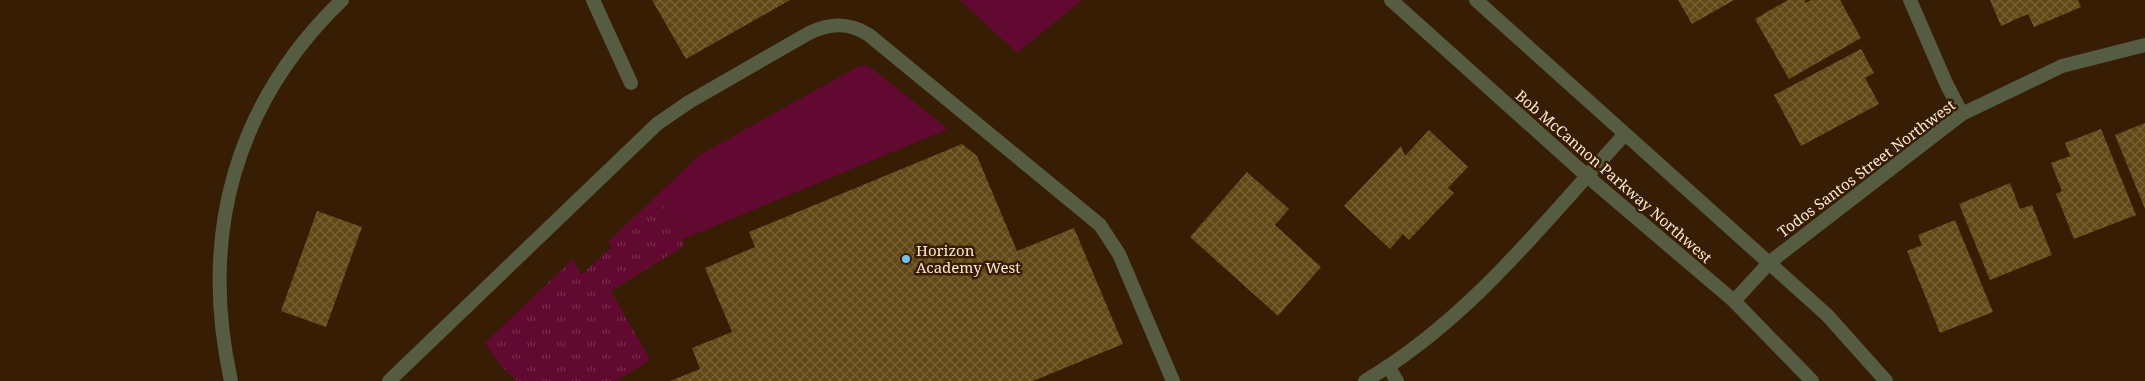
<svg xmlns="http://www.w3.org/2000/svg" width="2145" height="381" font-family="'Noto Serif',serif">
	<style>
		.grass { fill: #620931 }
		.park { fill: url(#park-tufts) }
		.building { fill: url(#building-cross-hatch) }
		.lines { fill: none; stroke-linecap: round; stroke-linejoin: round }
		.service { stroke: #555c42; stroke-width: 14 }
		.minor { stroke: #555c42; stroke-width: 14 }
		.tertiary { stroke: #555c42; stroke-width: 14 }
		.poi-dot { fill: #74c0f6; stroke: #371d04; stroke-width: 2 }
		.labels { text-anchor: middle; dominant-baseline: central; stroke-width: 5; stroke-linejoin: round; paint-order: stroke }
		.street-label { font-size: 15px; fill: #fee6d3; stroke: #371d04 }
		.poi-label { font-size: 15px; fill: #fee6d3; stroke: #371d04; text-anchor: start }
	</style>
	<defs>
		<pattern id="park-tufts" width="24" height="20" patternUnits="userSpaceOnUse" patternTransform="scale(1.25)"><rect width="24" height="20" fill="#620931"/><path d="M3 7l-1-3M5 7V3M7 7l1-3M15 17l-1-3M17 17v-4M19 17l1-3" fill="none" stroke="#7a2d4e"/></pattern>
		<pattern id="building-cross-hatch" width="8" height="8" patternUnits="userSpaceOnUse" patternTransform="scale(1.25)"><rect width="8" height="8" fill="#624816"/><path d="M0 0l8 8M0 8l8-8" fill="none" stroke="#7a6237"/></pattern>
	</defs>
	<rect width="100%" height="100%" fill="#371d04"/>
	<path class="grass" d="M960,0H1082L1017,53Z
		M859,66H867L874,70L948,129L681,240L657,195L701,154Z"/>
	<path class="park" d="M657,195L684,246L611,291L650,360L616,381H517L502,367L485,343L573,259L581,275L612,247L608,242Z"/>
	<path class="building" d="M652,0H790L686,59Z
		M1678,0H1734L1692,24Z
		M1788,0H1805L1806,3L1811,0H1840L1861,38L1789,79L1755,19Z
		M1990,0H2078L2081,7L2034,27L2028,14L2001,26Z
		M1861,49L1874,73L1865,78L1879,104L1801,146L1774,95Z
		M2145,123V209L2115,135Z
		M2101,129L2136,215L2074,239L2056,194L2062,191L2051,163L2070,156L2065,143Z
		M1429,130L1468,167L1448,188L1454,193L1409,240L1403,234L1390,249L1344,206L1401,146L1405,156Z
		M962,144L977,156L1017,251L1074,228L1123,344L1033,381H670L700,369L692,348L732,332L705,268L755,247L749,232Z
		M1247,172L1289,209L1275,225L1321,267L1278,316L1190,237Z
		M2010,183L2020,209L2032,205L2052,255L1990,280L1959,204Z
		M317,211L362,227L326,327L281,311Z
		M1955,220L1993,312L1940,333L1907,251L1922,245L1918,235Z"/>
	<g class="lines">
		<path class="service" d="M593,0L631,83
			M1388,366L1397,381
			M389,381L657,124L689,102L809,33C830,23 849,22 869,35L1100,225L1119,254L1173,381"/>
		<path class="minor" d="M1910,0L1946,83L1962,114
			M1734,301L1770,262L1962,114L2062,66L2145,45
			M231,381C199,236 234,104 342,0
			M1365,381C1453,329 1520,252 1587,176"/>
		<path class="tertiary" d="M1391,0L1587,176L1734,301L1812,381
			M1476,0L1827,315L1886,381
			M1587,176L1625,134"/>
	</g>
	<circle class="poi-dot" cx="906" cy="259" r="5"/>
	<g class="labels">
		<g class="street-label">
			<text transform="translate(1866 168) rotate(-37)">Todos Santos Street Northwest</text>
			<text transform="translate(1614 176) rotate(41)">Bob McCannon Parkway Northwest</text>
		</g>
		<g class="poi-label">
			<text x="916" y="250">Horizon<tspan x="916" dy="17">Academy West</tspan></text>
		</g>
	</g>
</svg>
